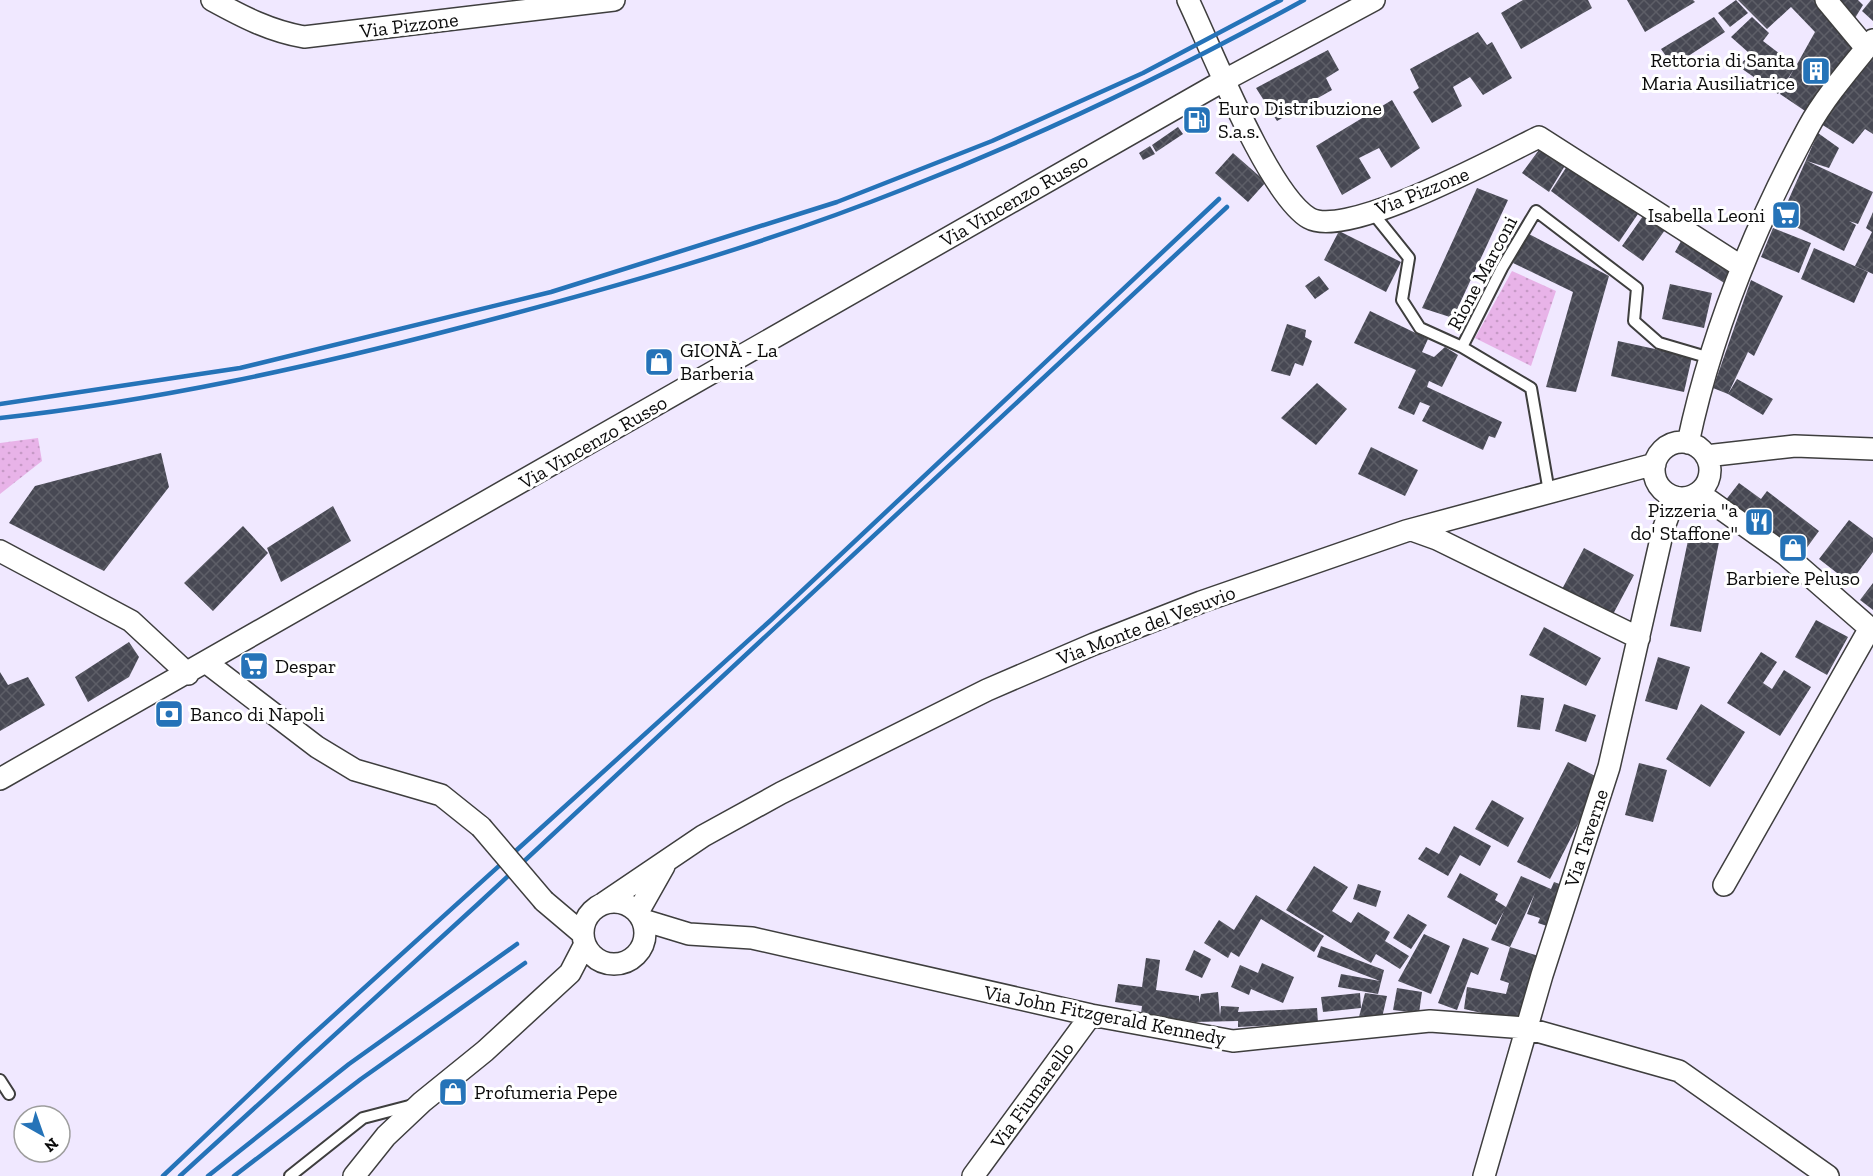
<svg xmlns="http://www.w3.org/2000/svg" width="1873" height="1176" font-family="'Zilla Slab',serif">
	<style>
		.green { fill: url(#green-dots) }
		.building { fill: url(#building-cross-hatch) }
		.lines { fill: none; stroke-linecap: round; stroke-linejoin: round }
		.service-casing { stroke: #3e3e3e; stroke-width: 14 }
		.minor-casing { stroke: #3e3e3e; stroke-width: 24 }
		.service { stroke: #fff; stroke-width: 10 }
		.minor { stroke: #fff; stroke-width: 21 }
		.rail { stroke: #2573b8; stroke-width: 4.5 }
		.minor-bridge-casing { stroke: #3e3e3e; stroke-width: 24; stroke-linecap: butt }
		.minor-bridge { stroke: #fff; stroke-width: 21 }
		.labels { text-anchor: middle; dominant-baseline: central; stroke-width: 6; stroke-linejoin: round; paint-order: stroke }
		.street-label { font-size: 20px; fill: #0b0b0b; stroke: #fff }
		.poi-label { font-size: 20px; fill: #0b0b0b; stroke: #fff; text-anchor: start }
	</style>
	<defs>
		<pattern id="green-dots" width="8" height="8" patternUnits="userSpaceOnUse" patternTransform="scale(1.5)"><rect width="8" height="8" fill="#e8b3e8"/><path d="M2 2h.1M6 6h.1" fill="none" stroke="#c699c6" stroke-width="1.8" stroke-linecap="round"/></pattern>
		<pattern id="building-cross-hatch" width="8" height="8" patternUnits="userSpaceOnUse" patternTransform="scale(1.5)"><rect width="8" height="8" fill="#474853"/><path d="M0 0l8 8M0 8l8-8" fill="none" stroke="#5d5e67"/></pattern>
	</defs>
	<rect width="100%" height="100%" fill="#f0e8ff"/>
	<path class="green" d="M1512,271L1556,291L1531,366L1475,338Z
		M38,438L42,461L0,494V443Z"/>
	<path class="building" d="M1523,0H1588L1592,8L1521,49L1501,13Z
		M1627,0H1693L1695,2L1645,32Z
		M1736,0L1748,13L1730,27L1718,13Z
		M1738,0H1815L1855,47L1811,115L1780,94L1794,69L1778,94L1738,66L1748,57L1757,60L1731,37L1752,17L1769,33L1763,41L1796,66L1815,32L1791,7L1767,29Z
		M1833,0H1858L1863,5L1852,23Z
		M1871,0H1873V21L1862,11Z
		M1714,17L1725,32L1673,66L1661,49Z
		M1478,32L1487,45L1492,42L1512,78L1483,95L1470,77L1453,87L1462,106L1432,123L1413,92L1419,88L1410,69Z
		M1328,50L1339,70L1326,78L1332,90L1277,121L1256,88Z
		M1869,54L1873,58V134L1865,129L1853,144L1821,124Z
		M1392,100L1420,148L1391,168L1379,148L1359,158L1371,178L1342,195L1316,146Z
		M1178,127L1183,134L1156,152L1152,145Z
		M1818,133L1839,148L1829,168L1807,161L1873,192L1858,224L1849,221L1856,225L1844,251L1780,219Z
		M1544,143L1569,159L1549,192L1522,173Z
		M1150,146L1155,154L1143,160L1139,153Z
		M1233,153L1266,182L1248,202L1215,173Z
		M1571,160L1640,211L1619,242L1551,191Z
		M1477,188L1508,200L1453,318L1422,308Z
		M1873,212V274L1855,266L1872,232L1866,228Z
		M1643,216L1665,230L1643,261L1622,246Z
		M1773,228L1811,243L1799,273L1761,257Z
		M1339,231L1401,262L1386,292L1324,260Z
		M1527,233L1609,276L1576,392L1546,387L1573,292L1513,263Z
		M1685,234L1733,273L1729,286L1675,252Z
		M1814,248L1868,272L1854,303L1801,279Z
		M1319,276L1329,289L1315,299L1305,286Z
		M1751,280L1783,296L1754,356L1748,352L1728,394L1713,388Z
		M1670,284L1712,293L1704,328L1662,319Z
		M1370,311L1428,339L1422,352L1434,357L1445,347L1458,355L1442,387L1429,381L1427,387L1502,422L1495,438L1489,436L1483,450L1422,421L1430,406L1420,402L1414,415L1398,408L1416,370L1354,343Z
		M1287,324L1306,330L1305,337L1312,341L1303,366L1295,363L1290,376L1271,371Z
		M1618,341L1692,357L1684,392L1611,376Z
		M1737,379L1773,399L1763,415L1728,394Z
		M1317,383L1347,409L1316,445L1281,418Z
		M1371,447L1418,470L1405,496L1358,474Z
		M161,453L169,487L104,571L9,523L35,486Z
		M1739,483L1761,499L1767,491L1819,531L1800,557L1725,501Z
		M333,506L351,541L281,582L267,548Z
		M1849,520L1873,538V552L1850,583L1819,559Z
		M243,526L268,553L213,611L184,583Z
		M1690,531L1720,537L1701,632L1670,626Z
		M1584,548L1634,575L1611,618L1561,591Z
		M1873,583V610L1860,600Z
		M1816,620L1848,637L1827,675L1795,657Z
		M1544,627L1601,658L1586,686L1529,655Z
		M129,642L139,657L129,677L88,702L75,677Z
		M1761,652L1777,662L1763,683L1772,689L1784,670L1811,687L1780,736L1727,703Z
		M1658,657L1690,667L1677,710L1645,701Z
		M0,672L8,685L28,677L45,705L0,731Z
		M1521,695L1544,698L1540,730L1517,727Z
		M1564,704L1596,715L1586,742L1555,731Z
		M1701,704L1745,732L1710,787L1666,759Z
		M1568,762L1601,779L1550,879L1517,862Z
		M1639,763L1667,770L1653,822L1625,815Z
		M1492,800L1524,818L1508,847L1475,829Z
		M1454,826L1491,846L1480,866L1460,855L1448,876L1418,859L1426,847L1439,854Z
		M1314,866L1348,887L1332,911L1351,923L1358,912L1390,932L1385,941L1409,956L1400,969L1376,954L1371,963L1286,910Z
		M1460,873L1498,894L1495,900L1506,907L1521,876L1551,889L1554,882L1565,886L1550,927L1538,923L1540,918L1527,914L1535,893L1510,947L1491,940L1504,911L1496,925L1447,897Z
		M1358,884L1381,891L1376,907L1353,899Z
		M1256,895L1324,936L1314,952L1261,919L1239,957L1231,952L1228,958L1204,943L1219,920L1234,930Z
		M1408,914L1427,925L1411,949L1393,938Z
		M1424,934L1450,946L1431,994L1398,981Z
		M1463,938L1489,948L1478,975L1471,972L1457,1010L1438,1003Z
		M1321,946L1384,970L1378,994L1338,987L1341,974L1380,981L1317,957Z
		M1510,947L1542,957L1522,1022L1464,1009L1467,987L1506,994L1509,983L1500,980Z
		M1194,950L1211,959L1202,978L1185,970Z
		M1146,958L1160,960L1156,990L1199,996V1003L1201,994L1218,992L1220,1016L1221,1006L1239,1007L1238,1012L1317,1008L1318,1023L1238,1027V1021L1195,1022L1141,1014L1142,1006L1115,1002L1118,984L1142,987Z
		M1262,963L1294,977L1283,1003L1251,989L1249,995L1231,987L1240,965L1258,973Z
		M1397,988L1422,992L1419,1013L1393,1010Z
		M1360,993L1361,1008L1323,1012L1321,997Z
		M1365,993L1387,996L1381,1022L1359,1017Z"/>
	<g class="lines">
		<g class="service-casing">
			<path id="service" d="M1372,212L1409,258L1402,300L1420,328L1462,347
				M1549,492L1531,388L1462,347L1502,268L1536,211L1637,288L1634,321L1659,343L1710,358
				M0,1080L9,1094
				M290,1176L363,1118L413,1105"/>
		</g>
		<g class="minor-casing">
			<path id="minor" d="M212,0C243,17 270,31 304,37L614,0
				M1188,0C1211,48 1268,194 1309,218C1347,240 1499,156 1539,137L1742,267
				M1826,0L1866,48
				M1654 470a28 28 0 1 1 56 0a28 28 0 1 1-56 0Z
				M1688,443C1711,334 1755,226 1808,128C1824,98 1852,66 1873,40
				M1706,456L1795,446L1873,449
				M1699,493L1786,555L1873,631
				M1412,530L1437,539L1639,638
				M0,551L131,621L188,674
				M207,663L317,747L355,770L441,795L481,827
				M0,779L1223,81L1374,0
				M1724,885L1870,628
				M544,901L583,934
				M583 933a31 31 0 1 1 62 0a31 31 0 1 1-62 0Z
				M604,903L703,836L781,793L987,690L1094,644L1201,602L1406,531L1655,464
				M638,912L664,866
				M643,920L689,934L752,938L1091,1015L1233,1041L1430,1021L1526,1028L1679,1071L1828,1176
				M354,1176L386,1136L422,1102L485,1051L570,973L585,944
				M973,1176L1091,1015
				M1484,1176L1542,975L1609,767L1663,530L1675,497"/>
		</g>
		<use href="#service" class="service"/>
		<use href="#minor" class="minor"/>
		<path class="rail" d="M0,404L240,368L551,292L837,202L992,141L1143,73L1281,0
			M0,418C154,401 305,368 455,329C606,290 758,247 904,189C1042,135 1175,71 1304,0
			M163,1176L300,1046L771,620L1219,199
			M180,1176L478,904L1227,207
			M208,1176L349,1064L517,944
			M234,1176L361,1079L525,963"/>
		<g class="minor-bridge-casing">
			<path id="minor-bridge" d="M481,827L544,901"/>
		</g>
		<use href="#minor-bridge" class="minor-bridge"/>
	</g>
	<defs>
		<g id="building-square" transform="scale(1.5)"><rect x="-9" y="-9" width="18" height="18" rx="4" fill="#2573b8" stroke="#fff"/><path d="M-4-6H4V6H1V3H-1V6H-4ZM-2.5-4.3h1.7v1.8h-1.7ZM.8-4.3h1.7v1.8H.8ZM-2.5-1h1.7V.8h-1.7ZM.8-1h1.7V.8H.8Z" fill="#fff"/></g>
		<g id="fuel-square" transform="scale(1.5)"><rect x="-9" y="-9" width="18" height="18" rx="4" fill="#2573b8" stroke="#fff"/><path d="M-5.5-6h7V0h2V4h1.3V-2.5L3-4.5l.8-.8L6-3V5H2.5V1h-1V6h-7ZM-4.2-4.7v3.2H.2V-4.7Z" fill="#fff"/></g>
		<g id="supermarket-square" transform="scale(1.5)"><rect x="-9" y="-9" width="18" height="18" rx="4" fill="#2573b8" stroke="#fff"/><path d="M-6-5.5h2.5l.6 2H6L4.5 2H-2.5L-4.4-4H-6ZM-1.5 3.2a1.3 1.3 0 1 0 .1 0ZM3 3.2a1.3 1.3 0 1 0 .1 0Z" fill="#fff"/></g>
		<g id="shop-square" transform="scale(1.5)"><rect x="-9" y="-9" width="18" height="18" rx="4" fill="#2573b8" stroke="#fff"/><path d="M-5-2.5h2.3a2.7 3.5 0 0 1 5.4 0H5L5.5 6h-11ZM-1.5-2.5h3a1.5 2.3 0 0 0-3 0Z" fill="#fff"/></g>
		<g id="restaurant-square" transform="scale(1.5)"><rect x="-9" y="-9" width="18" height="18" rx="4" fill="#2573b8" stroke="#fff"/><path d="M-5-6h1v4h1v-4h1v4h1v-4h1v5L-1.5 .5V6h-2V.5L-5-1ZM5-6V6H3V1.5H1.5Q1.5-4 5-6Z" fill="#fff"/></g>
		<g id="bank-square" transform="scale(1.5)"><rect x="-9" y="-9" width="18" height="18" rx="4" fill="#2573b8" stroke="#fff"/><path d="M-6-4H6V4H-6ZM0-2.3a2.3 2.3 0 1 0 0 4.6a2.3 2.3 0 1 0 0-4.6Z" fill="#fff"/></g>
	</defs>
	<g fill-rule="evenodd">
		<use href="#building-square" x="1816" y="71"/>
		<use href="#fuel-square" x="1197" y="120"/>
		<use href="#supermarket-square" x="1786" y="215"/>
		<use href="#shop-square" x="659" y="362"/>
		<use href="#restaurant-square" x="1759" y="522"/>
		<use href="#shop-square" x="1793" y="548"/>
		<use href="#supermarket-square" x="254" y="666"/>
		<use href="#bank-square" x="169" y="714"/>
		<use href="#shop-square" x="453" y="1092"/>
	</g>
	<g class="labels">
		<g class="street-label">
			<text transform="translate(409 25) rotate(-7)">Via Pizzone</text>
			<text transform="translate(1422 191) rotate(-22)">Via Pizzone</text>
			<text transform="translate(1014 200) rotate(-30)">Via Vincenzo Russo</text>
			<text transform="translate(1482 273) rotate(-62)">Rione Marconi</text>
			<text transform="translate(593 442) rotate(-30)">Via Vincenzo Russo</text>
			<text transform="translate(1146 625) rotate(-21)">Via Monte del Vesuvio</text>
			<text transform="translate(1586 838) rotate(-72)">Via Taverne</text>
			<text transform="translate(1105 1015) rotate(11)">Via John Fitzgerald Kennedy</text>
			<text transform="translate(1032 1095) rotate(-54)">Via Fiumarello</text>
		</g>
		<g class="poi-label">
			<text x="1795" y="60" text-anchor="end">Rettoria di Santa<tspan x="1795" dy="23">Maria Ausiliatrice</tspan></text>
			<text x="1218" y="108">Euro Distribuzione<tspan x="1218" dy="23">S.a.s.</tspan></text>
			<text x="1765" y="215" text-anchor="end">Isabella Leoni</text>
			<text x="680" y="350">GIONÀ - La<tspan x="680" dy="23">Barberia</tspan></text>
			<text x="1738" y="510" text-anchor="end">Pizzeria "a<tspan x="1738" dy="23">do' Staffone"</tspan></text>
			<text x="1793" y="578" text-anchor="middle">Barbiere Peluso</text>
			<text x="275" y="666">Despar</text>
			<text x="190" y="714">Banco di Napoli</text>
			<text x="474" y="1092">Profumeria Pepe</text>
		</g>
	</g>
	<g transform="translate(42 1134) rotate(140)"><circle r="28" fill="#ffffff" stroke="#9d9d9d" stroke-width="1.5"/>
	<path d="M0-4.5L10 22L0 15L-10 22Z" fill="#2573b8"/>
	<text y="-9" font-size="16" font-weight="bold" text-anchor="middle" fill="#0b0b0b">N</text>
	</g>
</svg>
